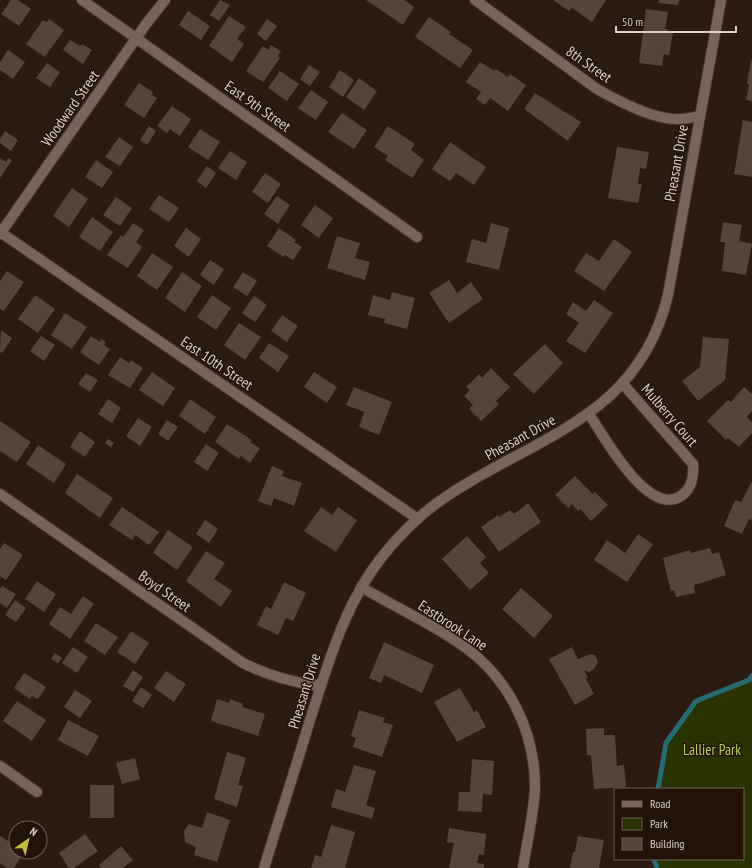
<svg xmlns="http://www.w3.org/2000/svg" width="752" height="868" font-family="'PT Sans Narrow',sans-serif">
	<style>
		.green { fill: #293300 }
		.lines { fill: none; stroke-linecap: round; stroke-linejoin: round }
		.stream { stroke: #256b73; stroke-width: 5 }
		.building { fill: #524734 }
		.minor-casing { stroke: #443630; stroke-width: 12 }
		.minor { stroke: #796558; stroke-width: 10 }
		.labels { text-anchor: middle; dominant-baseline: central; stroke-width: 3; stroke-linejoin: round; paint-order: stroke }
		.street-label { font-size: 15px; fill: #dbcfc8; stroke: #221207 }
		.park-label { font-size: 15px; fill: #b7d15c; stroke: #221207 }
	</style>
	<rect width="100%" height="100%" fill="#2c1b10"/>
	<path class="green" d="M752,676V868H657L654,859H743V789H658L666,743L696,701L749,680Z"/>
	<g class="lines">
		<path class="stream" d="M658,789L666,743L696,701L749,680L752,676
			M654,859L657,868"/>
	</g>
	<path class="building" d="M11,0H18L31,9L19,26L1,14Z
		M220,0L230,5L219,21L210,15Z
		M366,0H404L414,7L403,25Z
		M553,0H606L592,22L572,8L569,11Z
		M659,0H679L678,5L658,3Z
		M646,9L668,12L665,29H668L667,32L673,33L669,55L664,54L662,66L639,63Z
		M188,11L210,26L201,40L179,25Z
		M229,16L246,27L237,39L244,44L232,62L209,46Z
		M429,17L451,32L449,34L473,50L460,68L415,37Z
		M49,19L64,30L45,57L26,44L43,20L47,22Z
		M267,19L277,26L266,41L257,34Z
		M70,40L80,46L82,44L92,50L83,64L63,50Z
		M271,45L281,51L278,56L280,58L263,82L246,71L263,46L268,50Z
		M8,50L25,62L13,79L0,70V62Z
		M751,60H752V101L746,100L749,85L747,84Z
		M480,62L494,71L496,69L508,77L510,74L526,85L508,111L490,98L485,105L476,99L481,92L466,82Z
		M47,63L60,72L50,87L36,78Z
		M309,65L320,72L310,86L300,79Z
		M340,70L354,80L343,97L329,87Z
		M280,71L299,84L287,101L268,88Z
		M359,78L377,91L364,110L346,97Z
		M139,83L153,92L152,95L157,98L144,118L124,105Z
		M311,90L328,102L316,120L298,108Z
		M535,93L581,122L568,141L524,109Z
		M172,106L191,119L180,136L170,129L167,133L157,126Z
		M342,113L367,130L354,149L328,132Z
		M743,120L752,122V177L734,174Z
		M149,126L156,131L147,145L140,140Z
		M388,126L415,144L411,150L424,160L412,178L385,160L388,156L374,147Z
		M200,129L220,142L208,160L188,147Z
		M5,131L18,140L11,151L0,143V139Z
		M119,137L133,147L120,166L105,157Z
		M450,142L486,167L474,185L456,173L450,181L432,169Z
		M617,147L649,152L646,169L640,168L638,184H642L638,203L608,198Z
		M230,151L247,162L236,180L218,168Z
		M0,158L6,162L8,158L12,160L0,178Z
		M96,160L113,172L102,188L85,177Z
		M207,166L216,173L206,188L197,181Z
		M265,173L281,184L268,203L252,192Z
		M72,188L88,199L69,227L53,216Z
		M159,195L179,208L169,222L149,209Z
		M277,196L290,205L278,224L264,214Z
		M116,197L132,208L120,226L103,215Z
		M315,205L333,218L319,238L301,225Z
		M92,217L113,232L100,251L79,237Z
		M723,222L742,225L739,241L752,244L746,275L722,271L725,242H720Z
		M133,223L144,230L136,242L142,247L128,268L107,255L121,235L123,237Z
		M491,223L509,228L499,270L466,262L472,239L486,243Z
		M186,228L201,239L189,257L174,246Z
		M279,228L296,240L294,242L302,247L293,260L285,255L284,257L267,246Z
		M337,236L360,243L355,258L370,262L365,280L327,268Z
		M614,239L632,252L604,291L574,271L586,253L599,261Z
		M152,253L173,267L157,290L137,276Z
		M210,260L224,269L214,285L200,275Z
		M7,271L24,282L4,311L0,309V281Z
		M182,272L202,286L185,312L165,298Z
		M243,272L257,281L247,296L233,287Z
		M449,280L457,293L471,282L483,299L449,323L429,293Z
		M392,292L415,298L407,329L384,323L385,319L368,315L373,295L390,300Z
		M35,295L55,309L38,333L18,319Z
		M212,295L231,308L216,330L197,317Z
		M254,296L267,305L255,322L242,313Z
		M594,300L613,313L585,353L566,341L579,323L566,314L573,302L586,311Z
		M65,313L87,327L72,349L51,335Z
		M282,315L298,326L287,342L271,331Z
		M239,323L261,337L245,360L224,345Z
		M1,330L12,338L2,353L0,352Z
		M41,336L55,345L44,361L30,351Z
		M91,336L100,342L101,339L106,342L104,345L110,349L99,365L80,352Z
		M703,337L729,339L725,380L698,401L682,381L700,367Z
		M269,343L289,356L278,372L259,358Z
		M545,344L563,363L534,394L513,374Z
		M120,357L129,363L131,360L143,368L130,388L108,375Z
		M491,368L510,387L496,401L499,404L481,421L469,409L473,405L464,396L470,390L466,387L479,374L482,378Z
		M152,372L175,388L163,406L139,390Z
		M314,372L337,387L327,403L304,387Z
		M86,373L98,380L90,392L78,384Z
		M354,387L392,402L379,435L359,427L364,412L346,405Z
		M744,387L752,394V411L747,417L752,422V433L739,447L728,438L726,440L707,421L728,400L731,402Z
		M108,399L121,408L112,423L98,414Z
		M190,399L216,417L205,434L179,416Z
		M138,418L152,427L140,446L126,436Z
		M167,420L178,427L168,441L158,434Z
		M0,421L31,442L17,462L0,451Z
		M227,424L252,440L250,442L260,448L250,463L241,456L239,459L215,442Z
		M80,431L95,442L85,457L70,447Z
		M108,439L114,443L111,447L105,443Z
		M206,444L219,453L207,471L194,462Z
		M38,445L66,464L54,483L26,464Z
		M272,466L284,471L282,476L302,483L294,506L274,498L271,506L258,501Z
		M77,474L113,498L100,518L65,493Z
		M575,476L593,494L595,492L608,505L591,521L580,509L578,511L572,504L568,508L555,495Z
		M751,483L752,484V520L749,519L742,534L724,526L735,500L741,502Z
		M528,503L541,522L499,552L481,527L498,515L499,517L510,510L514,514Z
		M122,507L159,532L149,545L135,535L132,540L109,525Z
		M321,507L332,515L338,507L357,520L336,552L304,531Z
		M205,520L218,529L209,543L196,534Z
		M168,530L193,547L177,570L153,553Z
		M638,534L653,544L627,582L594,560L607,540L625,553Z
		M467,536L486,557L480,563L489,573L470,590L442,559Z
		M4,543L23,555L6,580L0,576V549Z
		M710,548L712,554L719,552L726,575L694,585L695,593L676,597L674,590L671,591L663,558L690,550L691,553Z
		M206,551L225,563L214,579L232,591L221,607L186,581Z
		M37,581L56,594L44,612L25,599Z
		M284,582L306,593L293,621L286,618L278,635L257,625L266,606L271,609Z
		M2,586L16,594L7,608L0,603V589Z
		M521,588L553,616L534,638L502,609Z
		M83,596L94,604L70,639L49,624L60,607L71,614Z
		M15,600L26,608L16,622L5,615Z
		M96,623L118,637L105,655L84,641Z
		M131,631L149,643L135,664L117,652Z
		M384,642L434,665L422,693L384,675L381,683L369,678Z
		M73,647L88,657L77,673L62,663Z
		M572,647L578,659L590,654L595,655L598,662L594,669L589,672L584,670L588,678L586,679L594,694L575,705L549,659Z
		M55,653L62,658L58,663L51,659Z
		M133,670L143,677L133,692L123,686Z
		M166,671L186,684L174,702L154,688Z
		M24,673L46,687L38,699L32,696L30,699L14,688Z
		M141,687L152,695L143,708L132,701Z
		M460,688L474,712L477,710L486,727L457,742L434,702Z
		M75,690L92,701L80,718L64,707Z
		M217,699L229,703L230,699L243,704L242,707L265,714L258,736L211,721Z
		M17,701L46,720L32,741L3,721Z
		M359,710L385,718L383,722L393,725L382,757L353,747L356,738L351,736Z
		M68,720L99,736L88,756L58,740Z
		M604,728V735H615L617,766L624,765L626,787L594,789L591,755H587L586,729Z
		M227,752L246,758L238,785L243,786L237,807L214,799Z
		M135,758L140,779L122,784L116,763Z
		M472,759L494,761L492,795L483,794L482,812L458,811L459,792H470Z
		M354,765L376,771L366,805L375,808L372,819L331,807L336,789L345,792Z
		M90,785H114V818H90Z
		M207,812L230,820L217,862L194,855L196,847L185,842L184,831L189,824L202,828Z
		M331,825L355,832L345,868H311L315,855L321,857Z
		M449,828L486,834L484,855L479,854L477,863L484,864V868H449L454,843L447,842Z
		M85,834L98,851L74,868H69L59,853Z
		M0,836L16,846V852H24L14,868H7L0,863Z
		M578,836L604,840L599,868H570L573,852H575Z
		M121,846L133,860L123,868H101L99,865Z"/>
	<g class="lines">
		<g class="minor-casing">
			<path id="minor" d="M82,0L417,237
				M475,0L597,89C618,101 657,121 681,119C687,119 694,117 700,116
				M0,232L418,519
				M0,234L146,24L165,0
				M589,414C604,436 648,518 681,496C692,489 694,475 693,464L623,384
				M0,494L243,663C267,675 291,682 318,686L323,680
				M361,587C395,607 435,625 466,648C510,680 535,733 535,787C534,814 527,841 523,868
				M0,766L37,792
				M264,868C279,819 295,770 310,720C329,661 345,602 385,553C403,531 425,510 450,494C540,435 639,416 668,295L721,0"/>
		</g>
		<use href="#minor" class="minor"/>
	</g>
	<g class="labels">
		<g class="street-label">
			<text transform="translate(589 64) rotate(35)">8th Street</text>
			<text transform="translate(258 106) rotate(35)">East 9th Street</text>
			<text transform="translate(70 108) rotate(-55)">Woodward Street</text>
			<text transform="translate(676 163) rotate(-80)">Pheasant Drive</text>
			<text transform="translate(217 363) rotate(34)">East 10th Street</text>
			<text transform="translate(670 415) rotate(49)">Mulberry Court</text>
			<text transform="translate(520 437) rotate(-29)">Pheasant Drive</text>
			<text transform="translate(165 591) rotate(35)">Boyd Street</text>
			<text transform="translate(453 625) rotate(33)">Eastbrook Lane</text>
			<text transform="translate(304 691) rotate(-73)">Pheasant Drive</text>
		</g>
		<g class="park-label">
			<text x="712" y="749">Lallier Park</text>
		</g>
	</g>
	<rect x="614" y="788" width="130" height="72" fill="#221207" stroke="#6c5e54"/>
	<rect x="622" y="801" width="20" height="6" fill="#796558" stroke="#6c5e54"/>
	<text x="650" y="808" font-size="12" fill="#dbcfc8">Road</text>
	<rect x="622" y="818" width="20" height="12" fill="#293300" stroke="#6c5e54"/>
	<text x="650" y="828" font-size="12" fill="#dbcfc8">Park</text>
	<rect x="622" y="838" width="20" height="12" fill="#524734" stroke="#6c5e54"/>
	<text x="650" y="848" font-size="12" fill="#dbcfc8">Building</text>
	<g transform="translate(28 840) rotate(34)"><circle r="19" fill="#221207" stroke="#6c5e54"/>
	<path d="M0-3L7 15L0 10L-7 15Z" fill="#c2bd3f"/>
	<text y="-6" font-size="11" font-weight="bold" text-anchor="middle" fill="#dbcfc8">N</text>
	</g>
	<path d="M616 26v6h120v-6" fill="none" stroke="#dbcfc8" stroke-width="2"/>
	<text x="622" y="26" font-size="12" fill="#dbcfc8" stroke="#221207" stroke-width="3" paint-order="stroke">50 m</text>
</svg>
